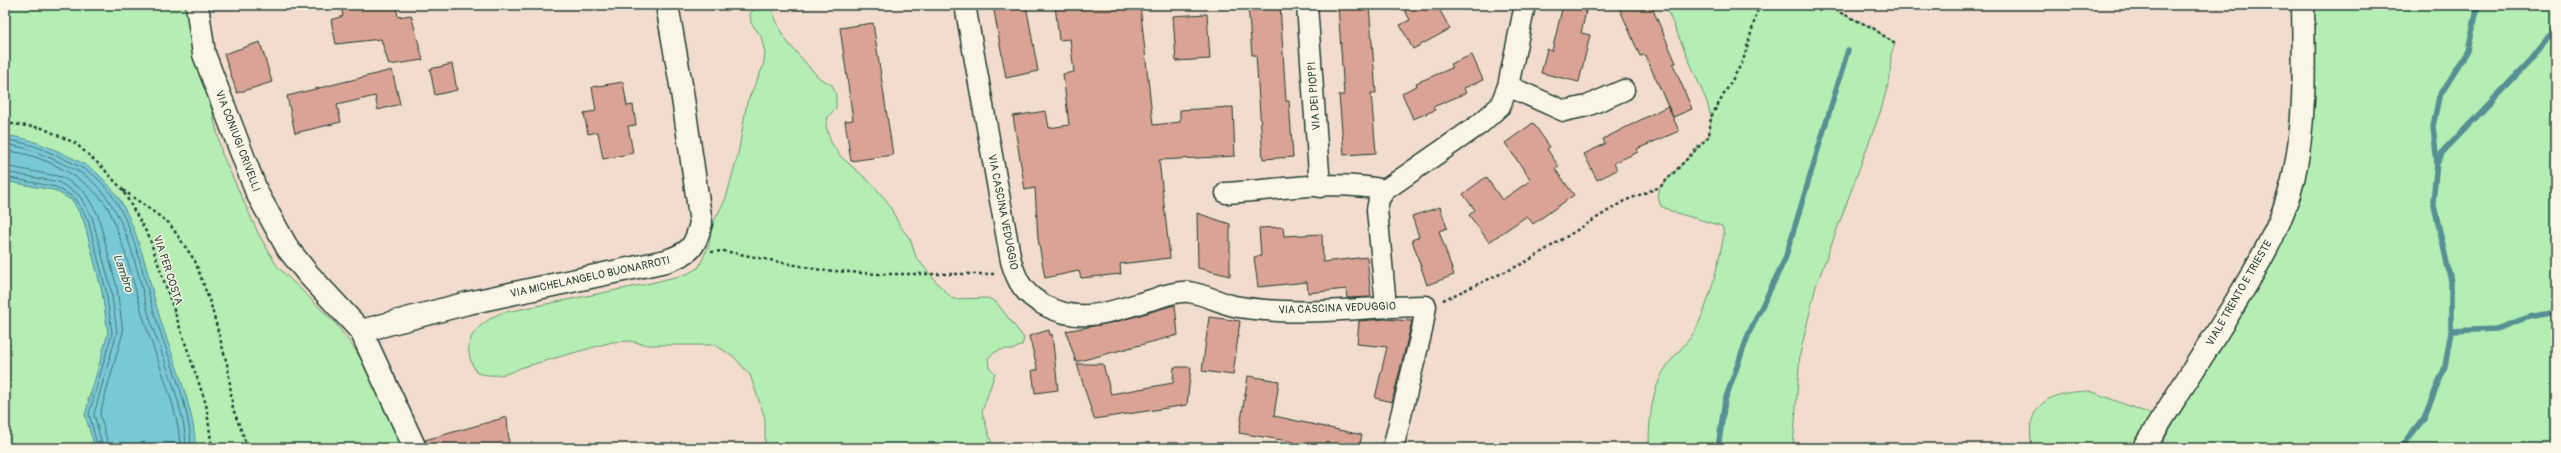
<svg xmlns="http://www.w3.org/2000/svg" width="2561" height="453" font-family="Pangolin,sans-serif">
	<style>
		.green { fill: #b4eeb2; stroke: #6a9673 }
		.water { fill: #79c8d6; stroke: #559095 }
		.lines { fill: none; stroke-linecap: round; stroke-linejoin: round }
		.shore { stroke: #437575; stroke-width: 1 }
		.stream { stroke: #559095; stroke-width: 5.5 }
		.building { fill: #dba394; stroke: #1f3d34 }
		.minor-casing { stroke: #1f3d34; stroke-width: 23 }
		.tertiary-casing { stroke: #1f3d34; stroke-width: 25 }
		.secondary-casing { stroke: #1f3d34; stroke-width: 25 }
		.path { stroke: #1f3d34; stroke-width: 2.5; stroke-dasharray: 3 3; stroke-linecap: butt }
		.minor { stroke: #fcf5e5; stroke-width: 20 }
		.tertiary { stroke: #fcf5e5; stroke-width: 22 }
		.secondary { stroke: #fcf5e5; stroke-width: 22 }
		.labels { text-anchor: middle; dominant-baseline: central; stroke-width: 3; stroke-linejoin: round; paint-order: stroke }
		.street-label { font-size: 11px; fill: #1f3d34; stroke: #fcf5e5 }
		.water-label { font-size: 12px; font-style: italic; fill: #315954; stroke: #fcf5e5 }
	</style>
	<rect width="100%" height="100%" fill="#f2dccd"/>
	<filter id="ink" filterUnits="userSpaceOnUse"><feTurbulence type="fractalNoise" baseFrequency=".025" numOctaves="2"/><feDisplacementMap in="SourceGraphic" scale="8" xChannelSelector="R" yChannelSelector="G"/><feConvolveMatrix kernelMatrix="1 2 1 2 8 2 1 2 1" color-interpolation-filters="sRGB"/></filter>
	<g filter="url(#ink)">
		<path class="green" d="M5,5H190L199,54L222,154L259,235L277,266L336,324L354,348L373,377L407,448H195L189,410L179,377L160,320L144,260L121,201L99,175L5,136Z
			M1665,5H1824L1873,28L1895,44L1891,54L1890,77L1881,110L1816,286L1800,354L1793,448H1649C1649,421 1651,389 1667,366C1676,353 1690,341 1697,327C1711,297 1718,266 1724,234L1722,226L1673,212L1661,206L1658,197L1660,187L1709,136L1711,117L1707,102Z
			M2312,5H2556V444L2550,448H2159L2268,266Z
			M765,6L771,8L782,34L789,44L819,78L832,85L836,95V108L828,117L826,126L831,142L840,156L871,183L887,201L900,226L910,239L916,257L939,285L953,299L988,298L996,302L1024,338L1022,345L1012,350C1003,347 994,352 988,358L989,367L995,373L982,412L993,448H765V418L750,375L734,357L715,345H648L629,341L612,342L520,368C506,376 493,377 477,373C458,343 474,326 501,313L647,284L687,274L699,267L709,245L711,227L726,198L738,154L747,102L763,67L765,53L761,36L751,23L750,14L753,10Z
			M5,181L54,190L73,201L84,221L102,291L108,333L96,382L88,399L95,448H5Z
			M2090,391L2153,415L2131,448H2032C2031,440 2029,428 2032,420C2040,394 2067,392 2090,391Z"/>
		<path class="water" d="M5,136C24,136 43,145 60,152C74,159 88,165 99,175C140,212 146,278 163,328C173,358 197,417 195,448H95L85,415L108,333L102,291L84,221L73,201L54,190L5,181Z"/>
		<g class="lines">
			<path class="shore" d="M5,140C24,141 43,149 60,157C73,163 86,169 97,178C135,213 142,278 158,325C170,362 191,409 191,448
				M5,145C23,145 41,154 57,161C69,167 83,172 93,182C131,216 138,282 153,329C165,362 186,413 186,448
				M5,151C39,152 90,179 108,208C112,215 115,225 118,233C130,264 136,295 146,326C157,361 180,412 180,448
				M5,166L62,177L84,191L98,215L117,288L123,332L100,414L109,448
				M5,172L59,182L79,195L92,217L111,289L117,332L94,414L103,448
				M5,177L56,187L76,199L88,220L106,290L112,333L89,414L98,448"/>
			<path class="stream" d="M2438,162L2442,153L2531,60L2556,28
				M2451,331L2496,329L2529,317L2556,312
				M1718,448L1725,400L1749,333L1785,259L1848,50
				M2401,448L2424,418L2445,367L2451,331V281L2433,201L2437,163L2433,126L2439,97L2468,51L2478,5"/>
		</g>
		<path class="building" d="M341,5H396L398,17L411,15L423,60L389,65L381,39L336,44L331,20L343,16Z
			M993,5H1026L1038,71L1006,78Z
			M1055,5H1140L1153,125L1180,122V110L1233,107L1235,156L1159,160L1170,258L1120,264L1121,274L1081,278L1079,271L1045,278L1038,239L1035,188L1025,190L1013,116L1046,111L1049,128L1069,125L1063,74L1074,72L1070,39L1059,40Z
			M1248,5H1280L1286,101H1289L1293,157L1263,159L1256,55H1252Z
			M1338,5H1369L1376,93H1371L1376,153L1344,155L1339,95H1344Z
			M1402,5H1437L1450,29L1413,49L1400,25L1410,20Z
			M1563,5L1587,7L1581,33L1590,35L1579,82L1541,73L1547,49L1552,51Z
			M1618,5H1651L1676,63L1673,64L1692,109L1673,117L1645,55L1640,56Z
			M1207,14L1210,59L1176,61L1173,16Z
			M873,23L893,155L851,161L845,121L853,120L840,28Z
			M260,42L272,82L237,93L224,54Z
			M1472,55L1483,80L1464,88L1466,93L1433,107L1435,110L1413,119L1402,93L1417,86L1416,83L1452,68L1450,64Z
			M452,64L457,90L435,95L430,69Z
			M392,70L400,104L378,110L375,96L337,105L341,122L295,133L287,96Z
			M623,82L627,106L633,105L636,125L628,126L633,153L603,159L598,132L588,134L584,113L596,111L592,87Z
			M1668,106L1679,131L1637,149L1638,152L1614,163L1617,170L1597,180L1584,154L1605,144L1603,139Z
			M1533,123L1550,147L1547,149L1559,167L1555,169L1574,195L1533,224L1527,216L1489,242L1469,215L1475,210L1463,194L1486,177L1502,200L1531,180L1505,143Z
			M1440,207L1447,228L1439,231L1454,275L1427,285L1412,240L1419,237L1412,216Z
			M1197,213L1230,224V276L1198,268Z
			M1283,227L1284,236L1322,234L1323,262L1367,257L1371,297L1347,298L1346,289L1308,293L1307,282L1258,287L1254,257L1261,256L1259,228Z
			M1175,305L1178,335L1076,362L1066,331L1115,322Z
			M1209,317L1240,321L1233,375L1202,371Z
			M1385,319L1412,321L1392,402L1375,398L1387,347L1357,344L1359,321Z
			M1049,330L1050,335L1052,334L1058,390L1035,393L1032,370H1038L1029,336Z
			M1077,364H1103L1111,394L1173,383L1174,367H1191L1187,405L1094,419Z
			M1248,376L1279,381L1274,416L1362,435L1359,448H1293L1294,442L1239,433Z
			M507,417L509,444L495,448H427L425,440Z"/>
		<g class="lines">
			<g class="minor-casing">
				<path id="minor" d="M965,5L1011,261C1017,282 1024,294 1044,305C1082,326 1115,310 1154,299C1165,295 1178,291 1189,292C1202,294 1215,300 1227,304C1239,308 1253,309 1266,310C1319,315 1372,306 1426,306L1422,330L1393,448
					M1307,5L1320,187
					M1508,86L1564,111L1587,106L1624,90
					M1385,190L1379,199L1377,210L1386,306
					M1226,193C1278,190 1334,179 1385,190L1480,124L1500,106L1508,86L1525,5"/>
			</g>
			<g class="tertiary-casing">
				<path id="tertiary" d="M197,5L204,54L257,193L288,249L308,274L361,331L415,448
					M361,331L468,303L666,261C690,253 695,248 701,223L681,85L667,5"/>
			</g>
			<g class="secondary-casing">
				<path id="secondary" d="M2144,448C2173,400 2205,353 2234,305C2258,265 2282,226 2293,180C2306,123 2304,63 2303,5"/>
			</g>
			<path class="path" d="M1824,5L1873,28L1895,44
				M5,123L42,128L75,143L101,166L122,189L149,237L206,404L212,448
				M123,190L169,223L195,261L211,305L228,368L233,409L248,448
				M711,252L724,251L821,270L878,274H996
				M1443,300L1524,263L1624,201L1660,187L1709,136L1711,117L1743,61L1759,5"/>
			<use href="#minor" class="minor"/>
			<use href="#tertiary" class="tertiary"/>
			<use href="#secondary" class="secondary"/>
		</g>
	</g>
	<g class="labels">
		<g class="street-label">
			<text transform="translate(1314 96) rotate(-94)">VIA DEI PIOPPI</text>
			<text transform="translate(238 141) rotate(69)">VIA CONIUGI CRIVELLI</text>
			<text transform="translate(1003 212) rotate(79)">VIA CASCINA VEDUGGIO</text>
			<text transform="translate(168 270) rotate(72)">VIA PER COSTA</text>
			<text transform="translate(590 277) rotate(-12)">VIA MICHELANGELO BUONARROTI</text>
			<text transform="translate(2239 293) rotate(-60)">VIALE TRENTO E TRIESTE</text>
			<text transform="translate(1337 308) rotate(-2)">VIA CASCINA VEDUGGIO</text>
		</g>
		<g class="water-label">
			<text transform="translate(123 273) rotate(71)">Lambro</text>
		</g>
	</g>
	<rect width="2561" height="453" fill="none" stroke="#fcf5e5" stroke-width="20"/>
	<rect x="10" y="10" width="2541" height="433" fill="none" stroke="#1f3d34" stroke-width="1.5" filter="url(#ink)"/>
</svg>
